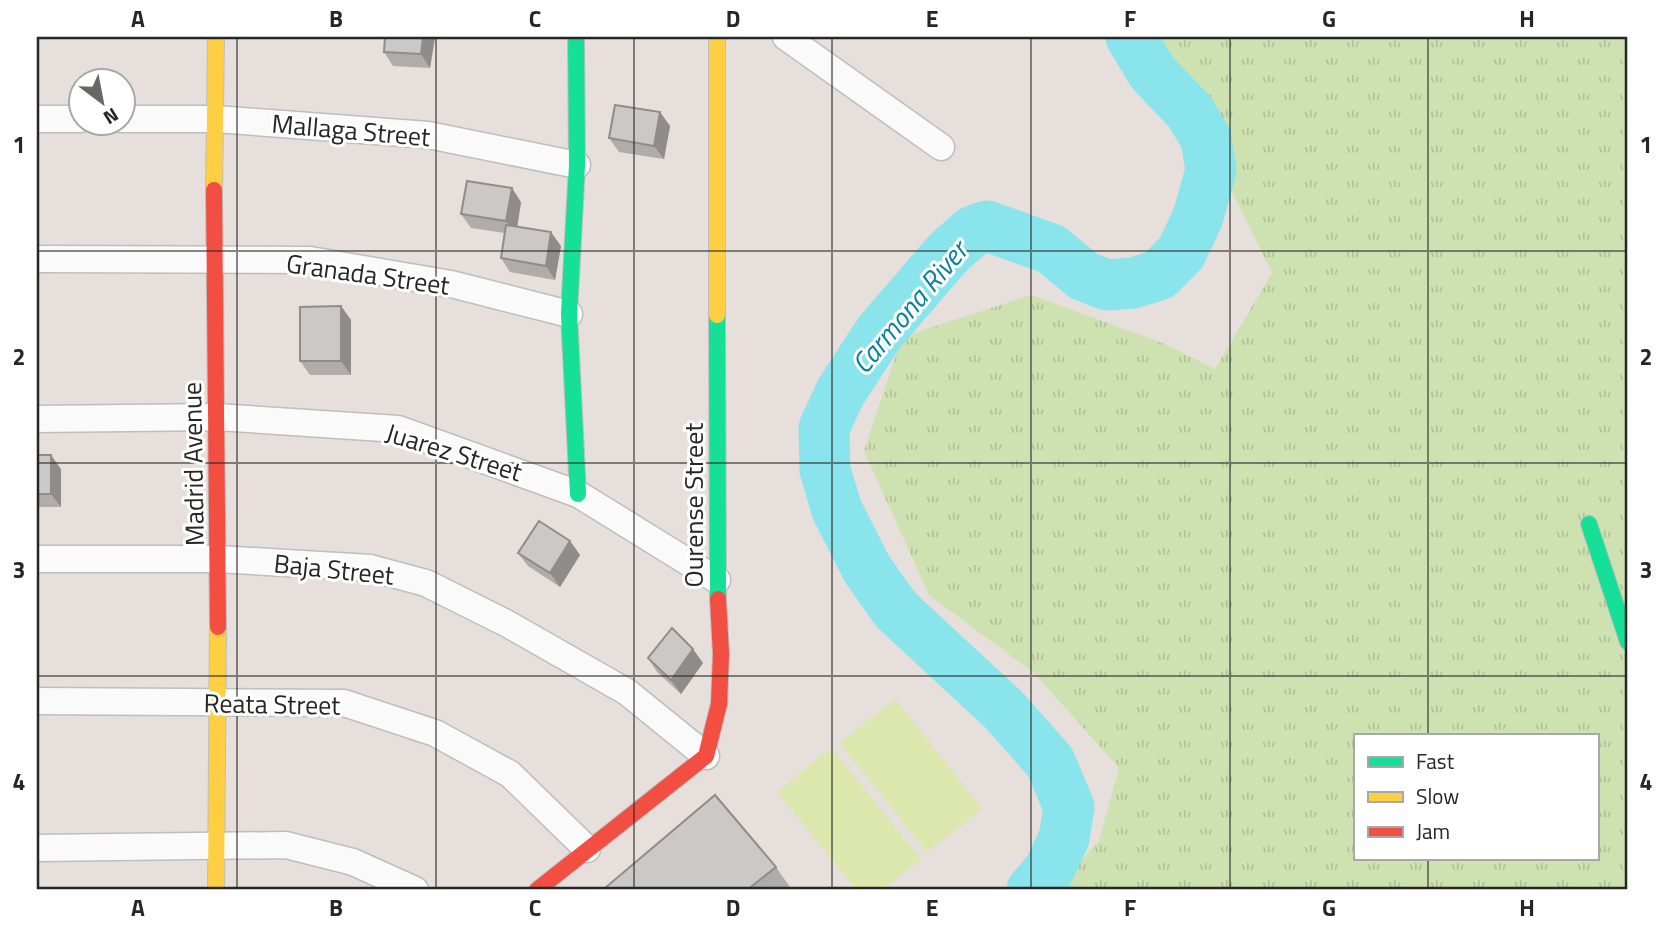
<svg xmlns="http://www.w3.org/2000/svg" width="1665" height="927" font-family="'Titillium Web',sans-serif">
	<style>
		.grass { fill: url(#grass-tufts); fill-rule: evenodd }
		.pitch { fill: #dce7ae }
		.lines { fill: none; stroke-linecap: round; stroke-linejoin: round }
		.river { stroke: #8ae4ec; stroke-width: 51 }
		.street-casing { stroke: #bfbdbd; stroke-width: 29 }
		.fast-casing { stroke: #bfbdbd; stroke-width: 18 }
		.slow-casing { stroke: #bfbdbd; stroke-width: 18 }
		.jam-casing { stroke: #bfbdbd; stroke-width: 18 }
		.street { stroke: #fbfafa; stroke-width: 26 }
		.fast { stroke: #16e098; stroke-width: 16 }
		.slow { stroke: #ffcf43; stroke-width: 16 }
		.jam { stroke: #f24e42; stroke-width: 16 }
		.wall { fill: #afaca9 }
		.shaded-wall { fill: #8f8c8a }
		.building { fill: #ccc8c5; stroke: #8f8c8a; stroke-width: 2 }
		.grid { fill: none; stroke: #262626; stroke-width: 2; stroke-opacity: 0.55 }
		.labels { text-anchor: middle; dominant-baseline: central; stroke-width: 6; stroke-linejoin: round; paint-order: stroke }
		.street-label { font-size: 26px; fill: #262626; stroke: #fff }
		.water-label { font-size: 28px; font-style: italic; fill: #07819a; stroke: #fff }
		.neatline { fill: none; stroke: #262626; stroke-width: 2.5 }
		.grid-label { font-size: 23px; text-anchor: middle; font-weight: bold; fill: #262626 }
	</style>
	<defs>
		<pattern id="grass-tufts" width="24" height="20" patternUnits="userSpaceOnUse" patternTransform="scale(1.75)"><rect width="24" height="20" fill="#cee2b1"/><path d="M3 7l-1-3M5 7V3M7 7l1-3M15 17l-1-3M17 17v-4M19 17l1-3" fill="none" stroke="#b1c298"/></pattern>
	</defs>
	<rect width="100%" height="100%" fill="#e6dfdb"/>
	<path class="grass" d="M1148,37H1628V890H1053L1099,841L1119,768L1033,672L929,595L864,451L902,337L1031,295L1165,344L1215,369L1272,273L1227,181L1164,79ZM1355,736H1597V859H1355Z"/>
	<path class="pitch" d="M895,699L982,809L927,852L840,743Z
		M831,748L921,859L882,890H857L777,792Z"/>
	<g class="lines">
		<path class="river" d="M1032,890L1049,870L1064,838L1069,807L1050,762L1004,710L896,610L867,569L837,510L825,470L824,428L840,393L879,333L948,253L973,231L987,226L1051,249L1084,276L1107,285L1133,283L1159,275L1181,253L1198,217L1211,170L1206,139L1190,112L1152,72L1131,37"/>
		<g class="street-casing">
			<path id="street" d="M786,37L941,147
				M37,119H80
				M122,119H216L428,135L577,165
				M37,259L310,260L451,284L569,314
				M37,419L217,417L398,429L578,494L717,580
				M37,559H218L370,568L426,583L506,623L627,692L706,756
				M37,701L344,703L435,733L510,774L587,849
				M37,848L286,845L353,862L415,890"/>
		</g>
		<g class="fast-casing">
			<path id="fast" d="M576,37L577,165L569,314L578,494
				M717,315L718,599
				M1589,524L1628,642"/>
		</g>
		<g class="slow-casing">
			<path id="slow" d="M717,37V315
				M214,190L216,37
				M216,890L218,627"/>
		</g>
		<g class="jam-casing">
			<path id="jam" d="M214,190L218,627
				M537,890L706,756L719,704L721,654L718,599"/>
		</g>
		<use href="#street" class="street"/>
		<use href="#fast" class="fast"/>
		<use href="#slow" class="slow"/>
		<use href="#jam" class="jam"/>
	</g>
	<path class="wall" d="M385,37H435L430,68L393,66L384,52Z
		M670,126L664,159L619,152L609,138Z
		M521,202L517,227L561,246L555,280L510,272L501,258L505,233L471,228L461,214Z
		M341,306L351,320V375H310L300,361Z
		M37,455L61,469V507H37Z
		M570,541L580,555L560,587L528,566L518,553Z
		M648,658L703,663L681,694L657,672Z
		M776,867L792,890H606Z"/>
	<path class="shaded-wall" d="M423,37H435L430,68L421,54Z
		M660,112L670,126L664,159L654,146Z
		M512,188L521,202L516,235L506,221Z
		M551,232L561,246L555,280L546,266Z
		M341,306L351,320V375L341,361Z
		M51,455L61,469V507L51,494Z
		M570,541L580,555L560,587L550,573Z
		M693,649L703,663L681,694L671,680Z"/>
	<path class="building" d="M385,37H423L421,54L384,52Z
		M615,105L660,112L654,146L609,138Z
		M467,181L512,188L506,221L461,214Z
		M506,225L551,232L546,266L501,258Z
		M341,306V361H300V307Z
		M37,455H51V494H37Z
		M539,521L570,541L550,573L518,553Z
		M672,628L693,649L671,680L648,658Z
		M715,795L776,867L747,890H607L605,888Z"/>
	<path class="grid" d="M237,37V890M436,37V890M634,37V890M832,37V890M1031,37V890M1230,37V890M1428,37V736M37,251H1628M37,463H1628M37,676H1628M1428,859V890"/>
	<g class="labels">
		<g class="street-label">
			<text transform="translate(351 130) rotate(5)">Mallaga Street</text>
			<text transform="translate(368 274) rotate(8)">Granada Street</text>
			<text transform="translate(454 452) rotate(17)">Juarez Street</text>
			<text transform="translate(193 464) rotate(-91)">Madrid Avenue</text>
			<text transform="translate(693 505) rotate(-90)">Ourense Street</text>
			<text transform="translate(334 569) rotate(6)">Baja Street</text>
			<text transform="translate(272 704) rotate(1)">Reata Street</text>
		</g>
		<g class="water-label">
			<text transform="translate(909 307) rotate(-50)">Carmona River</text>
		</g>
	</g>
	<rect width="1665" height="927" fill="none" stroke="#ffffff" stroke-width="77"/>
	<rect x="1354" y="734" width="245" height="126" fill="#ffffff" stroke="#a8a8a8" stroke-width="2"/>
	<rect x="1368" y="757" width="35" height="10" fill="#16e098" stroke="#a8a8a8" stroke-width="2"/>
	<text x="1416" y="769" font-size="21" fill="#262626">Fast</text>
	<rect x="1368" y="792" width="35" height="10" fill="#ffcf43" stroke="#a8a8a8" stroke-width="2"/>
	<text x="1416" y="804" font-size="21" fill="#262626">Slow</text>
	<rect x="1368" y="827" width="35" height="10" fill="#f24e42" stroke="#a8a8a8" stroke-width="2"/>
	<text x="1416" y="839" font-size="21" fill="#262626">Jam</text>
	<g transform="translate(102 102) rotate(148)"><circle r="33" fill="#ffffff" stroke="#a8a8a8" stroke-width="2"/>
	<path d="M0-5L12 26L0 18L-12 26Z" fill="#696765"/>
	<text y="-10" font-size="19" font-weight="bold" text-anchor="middle" fill="#262626">N</text>
	</g>
	<rect x="38" y="38" width="1588" height="850" class="neatline"/>
	<g class="grid-label">
		<text x="138" y="27">A</text>
		<text x="336" y="27">B</text>
		<text x="535" y="27">C</text>
		<text x="733" y="27">D</text>
		<text x="932" y="27">E</text>
		<text x="1130" y="27">F</text>
		<text x="1329" y="27">G</text>
		<text x="1527" y="27">H</text>
		<text x="19" y="153">1</text>
		<text x="1646" y="153">1</text>
		<text x="19" y="365">2</text>
		<text x="1646" y="365">2</text>
		<text x="19" y="578">3</text>
		<text x="1646" y="578">3</text>
		<text x="19" y="790">4</text>
		<text x="1646" y="790">4</text>
		<text x="138" y="916">A</text>
		<text x="336" y="916">B</text>
		<text x="535" y="916">C</text>
		<text x="733" y="916">D</text>
		<text x="932" y="916">E</text>
		<text x="1130" y="916">F</text>
		<text x="1329" y="916">G</text>
		<text x="1527" y="916">H</text>
	</g>
</svg>
